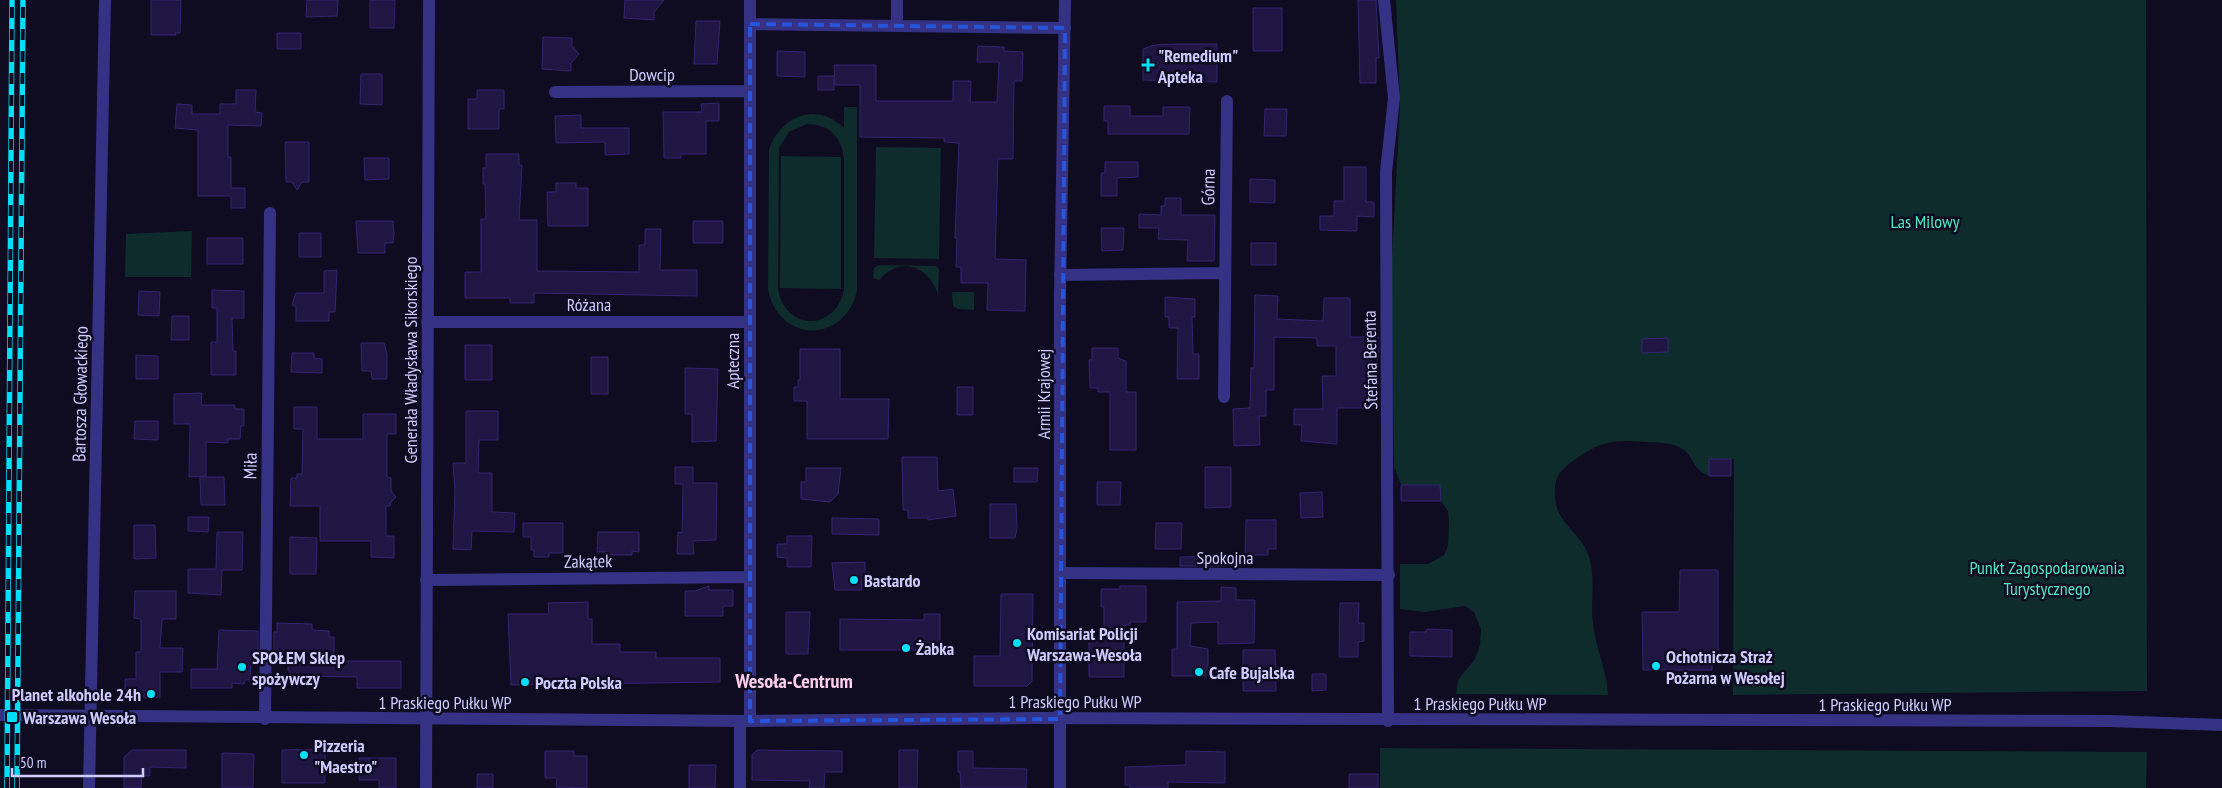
<svg xmlns="http://www.w3.org/2000/svg" width="2222" height="788" font-family="'PT Sans Narrow',sans-serif">
	<style>
		.green { fill: #0e2c2b; fill-rule: evenodd }
		.building { fill: #1f1644; stroke: #342572 }
		.lines { fill: none; stroke-linecap: round; stroke-linejoin: round }
		.minor { stroke: #353285; stroke-width: 12 }
		.tertiary { stroke: #353285; stroke-width: 12 }
		.rail-casing { stroke: #00dff7; stroke-width: 5.5 }
		.rail { stroke: #0f0b21; stroke-width: 4; stroke-dasharray: 11; stroke-linecap: butt }
		.marked { fill: none; stroke: #2654da; stroke-width: 4; stroke-dasharray: 10 6; stroke-linejoin: round }
		.poi-dot { fill: #00dff7; stroke: #0f0b21; stroke-width: 2 }
		.labels { text-anchor: middle; dominant-baseline: central; stroke-width: 5; stroke-linejoin: round; paint-order: stroke }
		.poi-label { font-size: 18px; font-weight: bold; fill: #d1ccff; stroke: #0f0b21; text-anchor: start }
		.street-label { font-size: 18px; fill: #d1ccff; stroke: #0f0b21 }
		.park-label { font-size: 18px; fill: #4de9c2; stroke: #0f0b21 }
		.quarter-label { font-size: 20px; font-weight: bold; fill: #ffceed; stroke: #0f0b21 }
	</style>
	<rect width="100%" height="100%" fill="#0f0b21"/>
	<path class="green" d="M1396,0H2146L2147,691L1733,695L1734,459H1709V476C1689,467 1695,453 1677,446C1668,443 1657,442 1647,442C1615,439 1599,441 1573,461C1563,468 1556,474 1555,488C1552,524 1581,530 1589,557C1596,579 1590,602 1593,625C1596,649 1607,670 1608,695L1456,694L1458,680L1475,659L1480,645L1481,629L1474,612L1465,606L1425,612L1400,609V564H1428L1444,555L1448,546L1449,522L1448,511L1441,501L1440,485H1401L1394,466L1391,278L1400,105Z
		M844,107H857V290C846,344 778,344 768,289L769,150C780,116 816,101 844,128ZM807,124C829,124 842,137 844,159V290C835,332 785,331 778,289L779,148L789,132Z
		M876,147L941,148L939,259L874,258Z
		M781,156L841,157V289L780,288Z
		M192,231L191,277H125L126,234Z
		M879,265L936,266L939,269L938,294C928,265 900,256 879,280L873,278L874,268Z
		M952,292H974V310L958,309L953,306Z
		M1380,748L2147,752L2146,788H1380Z"/>
	<path class="building" d="M151,0H181L180,33H175L176,35H151Z
		M307,0H338L337,16L306,17Z
		M370,0H395L394,28H370Z
		M625,0H664L654,12V20L624,18Z
		M1358,0H1376L1379,58H1376V83H1360Z
		M1253,8H1282V51H1253Z
		M696,21H720L717,64H694Z
		M277,33H301V49H277Z
		M543,37L572,38V46L579,54L571,63V71L542,69Z
		M1176,44H1217V82L1143,80V49L1154,45Z
		M978,46L1004,47V51L1023,52L1022,81H1014L1013,159H998L995,259L1026,260L1025,311L987,310L988,283H961V267H956L957,238H955L959,143L944,142V138L860,137V85H835L834,65H876V101H953V81H971L970,102H997L999,62H977Z
		M777,51L805,52V77L777,76Z
		M361,74H382V105L360,104Z
		M818,76H834V90H818Z
		M236,90H256L255,112L262,113L261,126L228,125V157H231V188H245V208H231V196H198V130L175,128L177,104L192,105V114H220V104H236Z
		M477,90H504V109H499V129H468V99H477Z
		M719,103V121H706V154H681V158H664L663,112H702L701,104Z
		M1104,106H1130V116H1163V107H1190L1189,134H1108V121H1104Z
		M1265,109H1287L1286,136H1264Z
		M581,115V128H629V154L605,155V142L556,143L555,116Z
		M285,142H309V182H302L297,190L292,182H286Z
		M486,154H519V165H522L519,220H537V271L639,272V245H645V229H661L660,270H697V296L534,293V303H510V298H465V272H481V219H486L485,184H483V168H486Z
		M364,158H389V179L365,180Z
		M1105,162H1138V177L1117,178V196H1101V173H1105Z
		M1344,167H1366V202H1374V217L1357,216V231L1320,230V216H1334V201H1344Z
		M1250,179L1275,180V203L1250,202Z
		M556,183H576V188H588V226H548L547,192H556Z
		M1165,198H1181V215H1215L1214,261H1187L1188,240L1158,239L1159,228H1139V214L1161,215V206H1165Z
		M356,221H393L394,234L393,243H385V253H358Z
		M693,221H723V243H693Z
		M1101,228H1124L1123,250L1102,251Z
		M299,233H321V257H299Z
		M207,238H243V264H207Z
		M1251,243H1276V265H1251Z
		M337,270L335,312H329V321H296V307L292,305L296,293H324V271Z
		M212,290L244,291V318H232L233,351H236V375H211V342H217V308H212Z
		M139,291L160,292L159,316L138,315Z
		M1255,295L1278,296L1277,319L1323,321L1324,298H1350V337H1378L1379,353H1371L1372,397H1369V408H1337V444L1301,441L1302,425H1294V409H1323L1322,376H1336V346H1317V338L1274,337V390H1266V416H1259L1260,445L1234,446L1233,409L1250,408L1251,368H1254Z
		M1165,297L1195,299V317H1192L1193,354H1199V379H1177L1178,328H1169V317H1165Z
		M172,316H189V340H171Z
		M1668,338V352L1642,353V339Z
		M361,343H384L387,354V379H372L371,371H362Z
		M465,345H492V380H465Z
		M1092,348H1118V358L1126,361V392H1136V450H1110V392H1098V388H1090L1089,360H1092Z
		M800,349H840V399H889L888,439H807V401H794V387H798V380H800Z
		M292,353H314V358L322,359V373L291,372Z
		M136,355L158,356V379H136Z
		M591,357H608V394H591Z
		M685,368L718,369L716,441L692,442V414H685Z
		M957,387H973V415H957Z
		M202,393L201,405H235V409H244V426H241L240,439H228V443L206,442V476L189,477L190,424H174V394Z
		M294,407H317V439H363V414H396V434H387V477L391,478V491L396,497L391,502L390,506H386V536H394V558L371,557V541H320V506H290L291,478H297V474H302L303,429H294Z
		M466,411H498V440H479L478,473H492V512L515,513L514,532L472,531L471,550L453,549L455,490L453,463H466Z
		M135,421H158V440L134,439Z
		M902,457H937L938,491L953,489L956,516L928,520V518H908V510H903Z
		M1709,459H1731V476H1709Z
		M675,467H693V483H717L716,540L693,541L694,554H677L678,532L682,533L683,484H675Z
		M1205,467H1231V507L1205,508Z
		M806,468H841L838,494L830,502L801,499V482H806Z
		M1014,468H1038L1037,482H1014Z
		M200,477H224L225,505H201Z
		M1097,482H1121L1120,505H1097Z
		M1401,485H1440L1441,501H1401Z
		M1322,492L1323,517L1301,518L1300,493Z
		M990,504H1016L1017,528L1015,538H990Z
		M188,517H209L208,532L188,531Z
		M832,518L879,519V535L832,534Z
		M1246,520H1276V549H1268V555H1245Z
		M523,523H563V553H549V557H534V550H531V537H523Z
		M1156,523H1182L1181,549H1155Z
		M134,525H155L156,558L134,559Z
		M217,532H243L242,570H222L221,595L188,593V569H216Z
		M598,532H639V552L632,551V555H606V552H597Z
		M787,536H812L811,567H787V558L777,557V544H787Z
		M290,537L317,538L316,574H290Z
		M1226,556V566H1180V557Z
		M865,562V578L862,579V590H835L832,563Z
		M1680,570H1718V650H1712V670H1643L1642,612H1679Z
		M709,586V590H733V606H723V616H685V591H695Z
		M1120,586H1146V622H1130V625H1124V677H1089V639H1104V607H1101V589H1120Z
		M1221,587L1236,588V600H1255L1254,643L1218,644V622L1191,623L1190,646L1208,649V676H1172V649H1177V602L1221,601Z
		M135,591H176V619H162L160,648H183L182,672H160V697H141V693H125V679H136V652H141V619L134,618Z
		M1001,594H1033L1032,681L1027,686H974V656H1000Z
		M588,602V619H592V644H620V652H656V658H720V682L511,685L508,614H549L548,603Z
		M1340,603H1359L1358,623H1364V641L1358,642V657H1339Z
		M786,612H810L808,654H786Z
		M924,614H940V650H840V619L924,620Z
		M277,623L312,624V630L329,631V637H334V661H401V688H357V677L293,676L288,670V657L274,656V632H277Z
		M1427,629L1452,630V657L1410,656V632H1426Z
		M219,630L258,631V655H251L250,680H245L244,684L232,683V688H191V669H217Z
		M1243,650H1275L1276,691H1243Z
		M1312,674H1326V690L1312,691Z
		M315,749L325,750V783H282V750Z
		M132,750H186V768L150,767V776H142L141,788H124V757Z
		M757,750L842,751V772H825L824,788H809L810,781L752,780V755Z
		M899,750H918L917,788H899Z
		M545,751H574V756H587V788L556,787L557,778H545Z
		M958,751H973V768L1027,769L1026,788H961L960,772H958Z
		M1186,751L1225,752V783L1168,782V788H1130V785H1125V767L1186,765Z
		M222,753L254,754L253,788H222Z
		M359,758H396V788H379V780H359Z
		M689,765H716L715,788H689Z
		M477,774H493V788H477Z
		M1349,774H1378V788H1349Z"/>
	<g class="lines">
		<path class="minor" d="M750,0V721
			M1384,0L1394,98L1386,172L1388,721
			M750,24L1065,28
			M897,25V0
			M555,92L749,91
			M1060,275L1224,273
			M427,322H750
			M1224,397L1227,101
			M1062,573L1389,575
			M426,580L750,577
			M265,719L270,213
			M740,721V788
			M89,788L105,0
			M426,788L429,0
			M1060,788V719"/>
		<path class="tertiary" d="M0,715L750,721L1032,718L2110,721L2222,725
			M1060,719V296L1065,0"/>
		<g class="rail-casing">
			<path id="rail" d="M7,788L12,0
				M17,788L23,0"/>
		</g>
		<use href="#rail" class="rail"/>
	</g>
	<path class="marked" d="M750,24L1065,28L1060,719L750,721Z"/>
	<g class="poi-dot">
		<path d="M1145.5 57.5h5v5h5v5h-5v5h-5v-5h-5v-5h5z"/>
		<circle cx="854" cy="580" r="5"/>
		<circle cx="1017" cy="643" r="5"/>
		<circle cx="906" cy="648" r="5"/>
		<circle cx="1656" cy="666" r="5"/>
		<circle cx="242" cy="667" r="5"/>
		<circle cx="1199" cy="672" r="5"/>
		<circle cx="525" cy="682" r="5"/>
		<circle cx="151" cy="694" r="5"/>
		<rect x="6" y="711" width="12" height="12" rx="2.5"/>
		<circle cx="304" cy="755" r="5"/>
	</g>
	<g class="labels">
		<g class="poi-label">
			<text x="1158" y="55">"Remedium"<tspan x="1158" dy="21">Apteka</tspan></text>
			<text x="864" y="580">Bastardo</text>
			<text x="1027" y="633">Komisariat Policji<tspan x="1027" dy="21">Warszawa-Wesoła</tspan></text>
			<text x="916" y="648">Żabka</text>
			<text x="1666" y="656">Ochotnicza Straż<tspan x="1666" dy="21">Pożarna w Wesołej</tspan></text>
			<text x="252" y="657">SPOŁEM Sklep<tspan x="252" dy="21">spożywczy</tspan></text>
			<text x="1209" y="672">Cafe Bujalska</text>
			<text x="535" y="682">Poczta Polska</text>
			<text x="141" y="694" text-anchor="end">Planet alkohole 24h</text>
			<text x="23" y="717">Warszawa Wesoła</text>
			<text x="314" y="745">Pizzeria<tspan x="314" dy="21">"Maestro"</tspan></text>
		</g>
		<g class="street-label">
			<text x="652" y="74">Dowcip</text>
			<text transform="translate(1208 187) rotate(-89)">Górna</text>
			<text x="589" y="304">Różana</text>
			<text transform="translate(410 360) rotate(-90)">Generała Władysława Sikorskiego</text>
			<text transform="translate(1370 360) rotate(-91)">Stefana Berenta</text>
			<text transform="translate(732 361) rotate(-90)">Apteczna</text>
			<text transform="translate(80 394) rotate(-89)">Bartosza Głowackiego</text>
			<text transform="translate(1043 394) rotate(-90)">Armii Krajowej</text>
			<text transform="translate(250 466) rotate(-89)">Miła</text>
			<text x="1225" y="557">Spokojna</text>
			<text transform="translate(588 561) rotate(-1)">Zakątek</text>
			<text x="1075" y="701">1 Praskiego Pułku WP</text>
			<text x="445" y="702">1 Praskiego Pułku WP</text>
			<text x="1480" y="703">1 Praskiego Pułku WP</text>
			<text x="1885" y="704">1 Praskiego Pułku WP</text>
		</g>
		<g class="park-label">
			<text x="1925" y="221">Las Milowy</text>
			<text x="2047" y="567">Punkt Zagospodarowania<tspan x="2047" dy="21">Turystycznego</tspan></text>
		</g>
		<g class="quarter-label">
			<text x="794" y="681">Wesoła-Centrum</text>
		</g>
	</g>
	<path d="M12 768v8h131v-8" fill="none" stroke="#d1ccff" stroke-width="2.5"/>
	<text x="20" y="768" font-size="15" fill="#d1ccff" stroke="#0f0b21" stroke-width="4" paint-order="stroke">50 m</text>
</svg>
